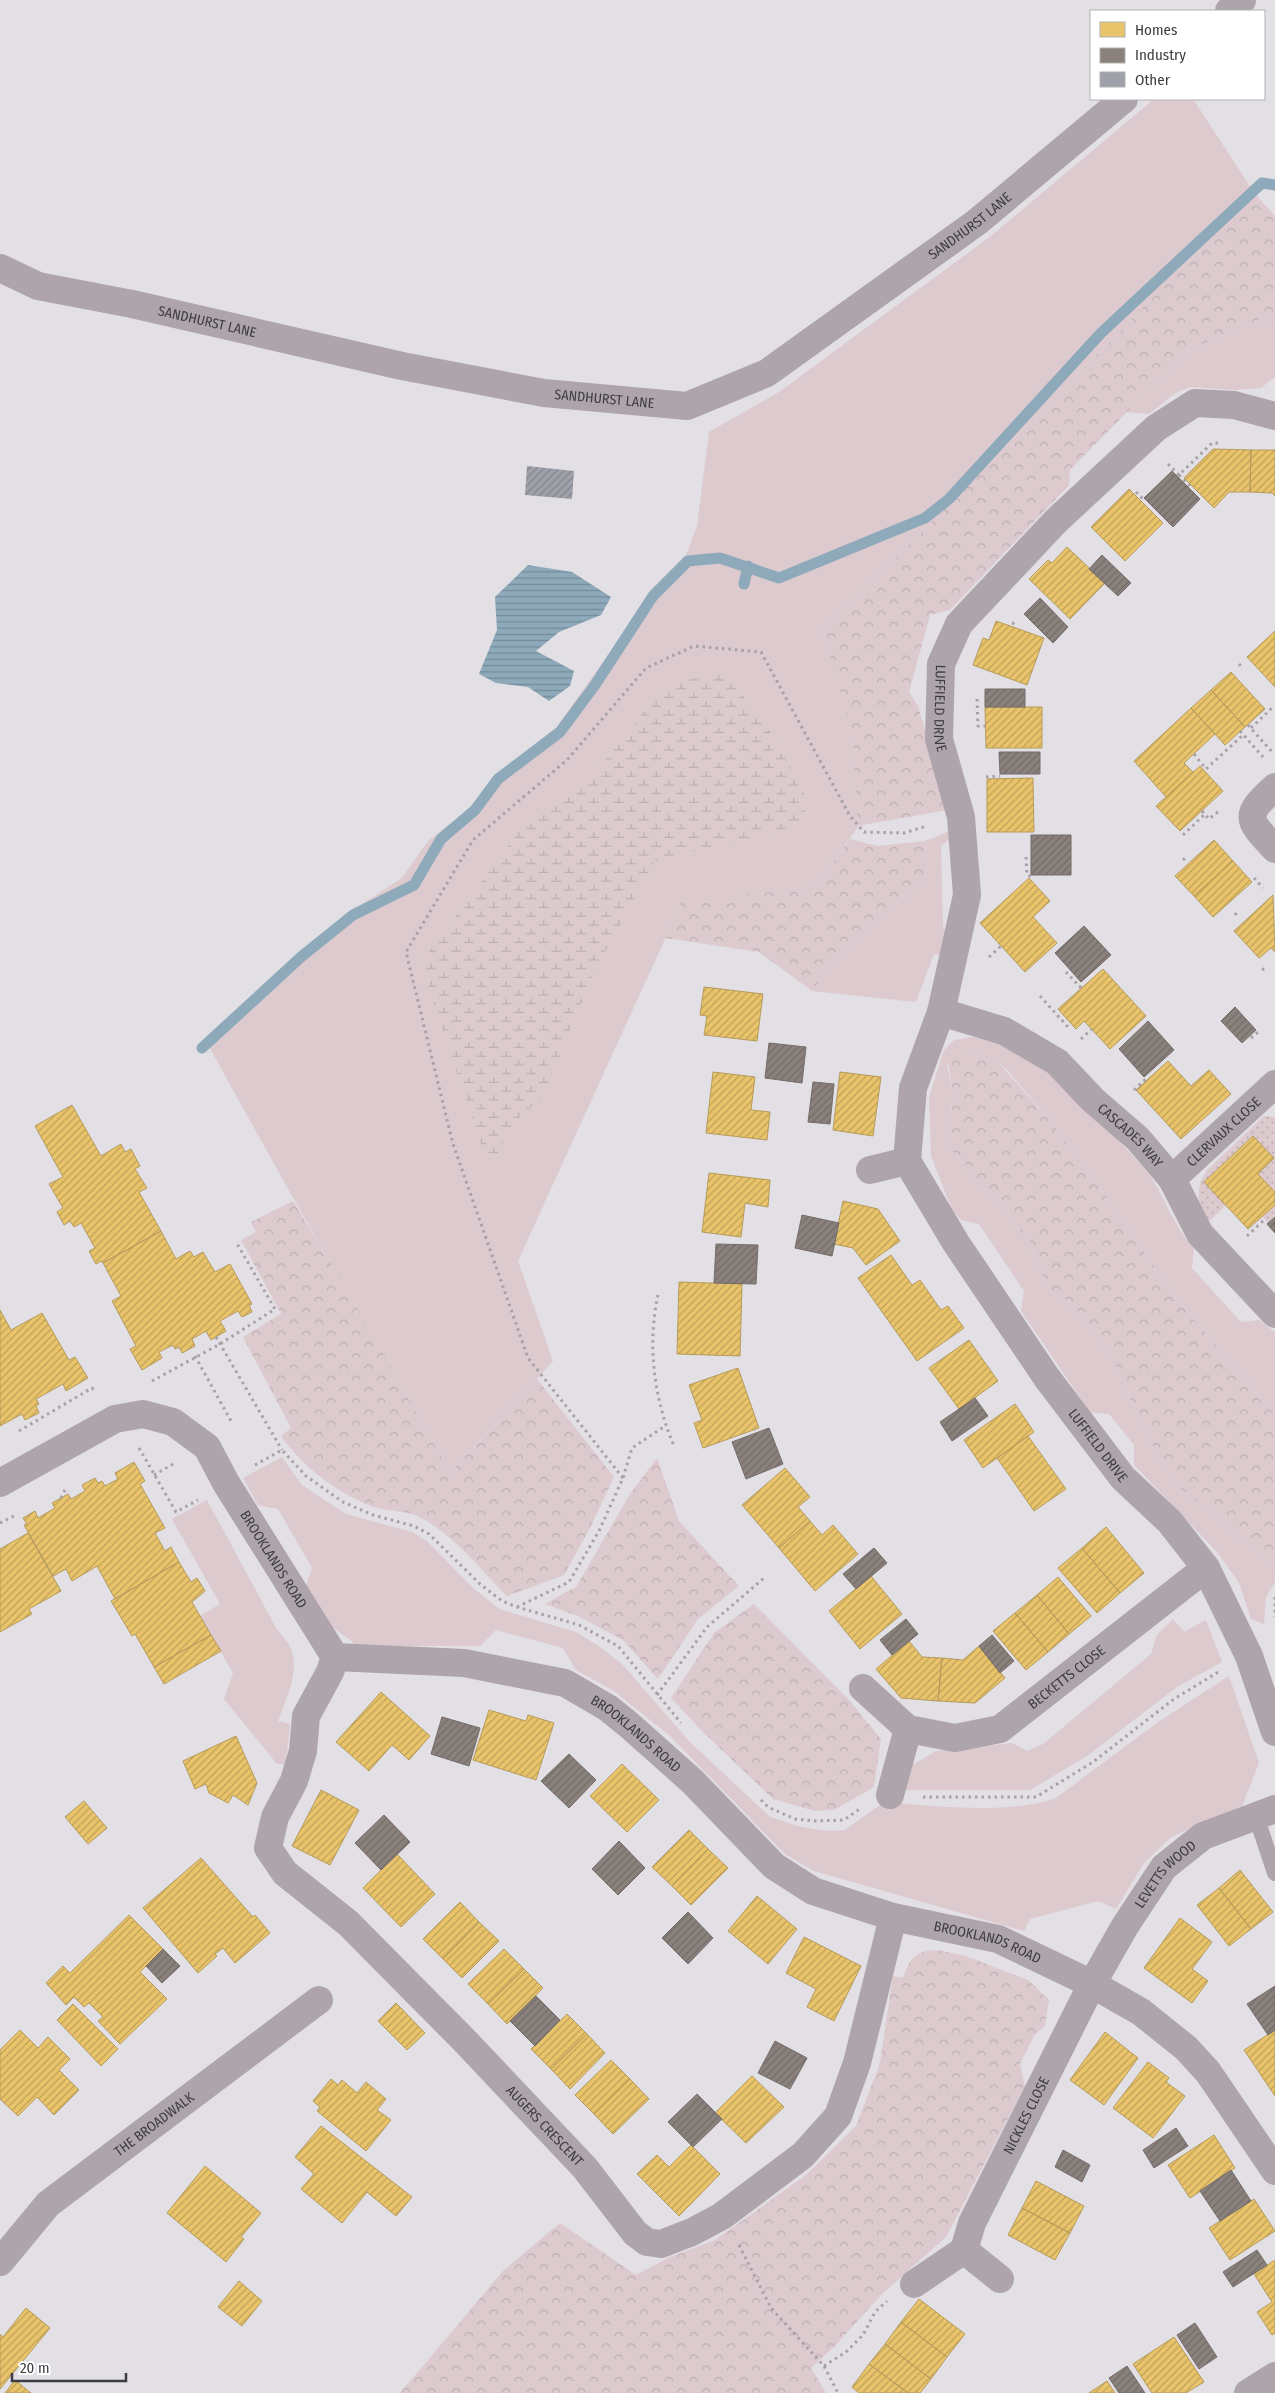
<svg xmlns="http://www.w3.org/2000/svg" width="1275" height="2393" font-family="'Fira Sans Condensed',sans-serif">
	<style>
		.grass { fill: #dccace }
		.forest { fill: url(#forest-crowns) }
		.wetland { fill: url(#wetland-marsh) }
		.park { fill: url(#park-dots) }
		.water { fill: url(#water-rules) }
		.homes { fill: url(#homes-hatch); stroke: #b59b5d }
		.industry { fill: url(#industry-hatch); stroke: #736c6a }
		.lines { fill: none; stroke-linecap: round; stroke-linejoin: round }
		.stream { stroke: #8da9ba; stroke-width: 11 }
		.building { fill: url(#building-hatch) }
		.path { stroke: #a7a1a7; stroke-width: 3; stroke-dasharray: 2.5 4; stroke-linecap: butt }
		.service { stroke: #aea4ac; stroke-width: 16 }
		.minor { stroke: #aea4ac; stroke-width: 28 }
		.labels { text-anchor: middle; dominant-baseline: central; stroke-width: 5; stroke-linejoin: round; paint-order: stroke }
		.street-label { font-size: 14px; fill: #3d3c40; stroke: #fff }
	</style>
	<defs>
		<pattern id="forest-crowns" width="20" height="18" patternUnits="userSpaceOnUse" patternTransform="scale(1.25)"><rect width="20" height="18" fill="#dccace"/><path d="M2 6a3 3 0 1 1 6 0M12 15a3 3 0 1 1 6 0" fill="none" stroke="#beaeb2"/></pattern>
		<pattern id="wetland-marsh" width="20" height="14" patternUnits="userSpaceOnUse" patternTransform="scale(1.25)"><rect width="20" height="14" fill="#dccace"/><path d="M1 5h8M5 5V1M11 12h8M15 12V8" fill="none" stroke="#beaeb2"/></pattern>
		<pattern id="park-dots" width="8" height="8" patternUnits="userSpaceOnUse" patternTransform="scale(1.25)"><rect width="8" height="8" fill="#dccace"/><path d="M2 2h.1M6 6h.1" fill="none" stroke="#beaeb2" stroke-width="1.8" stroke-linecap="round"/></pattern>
		<pattern id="water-rules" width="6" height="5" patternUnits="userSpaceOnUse" patternTransform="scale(1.25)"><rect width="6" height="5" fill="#8da9ba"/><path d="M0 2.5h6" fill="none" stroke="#748b99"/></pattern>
		<pattern id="homes-hatch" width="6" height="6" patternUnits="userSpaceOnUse" patternTransform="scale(1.25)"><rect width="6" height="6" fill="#e9c46a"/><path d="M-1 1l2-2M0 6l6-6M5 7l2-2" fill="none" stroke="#bea059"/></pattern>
		<pattern id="industry-hatch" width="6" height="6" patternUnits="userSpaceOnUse" patternTransform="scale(1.25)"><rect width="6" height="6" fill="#8a817c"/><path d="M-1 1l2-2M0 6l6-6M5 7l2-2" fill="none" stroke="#726b67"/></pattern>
		<pattern id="building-hatch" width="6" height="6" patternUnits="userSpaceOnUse" patternTransform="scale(1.25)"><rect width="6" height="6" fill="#9fa1aa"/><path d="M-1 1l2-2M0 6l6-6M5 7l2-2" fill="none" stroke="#83848c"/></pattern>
	</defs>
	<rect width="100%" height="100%" fill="#e2dfe5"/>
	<path class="grass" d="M1154,99H1193L1255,194L823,632L853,730L858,827L815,887L681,904L518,1261L553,1361L450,1473C369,1329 285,1186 206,1041L301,950L351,911L402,878L428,841L470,808L491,780L556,728L661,580L686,555L697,526L709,432L779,392L991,236Z
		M1264,317L1275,326V377L1261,388L1234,390L1190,387L1174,394L1149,414L1126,412L1186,352Z
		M955,829L956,834L941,846L943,927L952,940L948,958L934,954L916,1002L812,991L831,965L928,874L925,841Z
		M973,1037C1033,1048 1072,1091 1112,1133C1124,1147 1139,1161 1150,1176C1166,1200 1174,1227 1194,1248L1192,1268L1241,1322L1259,1320L1275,1332V1415L1172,1293L1091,1175L1051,1122L1008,1071L998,1062L972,1053L958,1056L947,1065L953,1090L949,1137L952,1150L1030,1242L1035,1259L1051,1293L1069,1301L1109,1353L1153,1446L1175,1484L1248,1544L1275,1570V1582L1266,1597L1264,1624L1251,1619L1239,1583L1218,1553L1134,1465V1445L1109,1414L1090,1412L1021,1311L1024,1291L979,1224L961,1220L952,1210L931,1156L929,1097L944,1050L954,1040Z
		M282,1457L302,1485L346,1514L412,1532L428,1542L472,1587L499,1609L576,1632L600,1647L622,1664L689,1741L770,1817L801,1827L828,1831L845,1830L884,1802C933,1806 1011,1815 1056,1798L1158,1722L1229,1676L1259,1763L1242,1806L1171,1837L1144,1863L1116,1909L1098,1901L1030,1919L1024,1931L814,1871L785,1854L670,1736L614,1691L576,1670L563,1648L496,1630L480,1646H358L326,1622L305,1588L312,1568L278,1509L258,1505L243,1478Z
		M207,1500L275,1626C279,1632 285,1639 289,1645C302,1669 286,1698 278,1721L290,1724L286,1764H277L224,1699L233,1673L200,1616L220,1604L172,1519Z
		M1173,1619L1184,1632L1206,1620L1222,1662L1177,1687L1087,1756L1030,1790H903L911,1766L936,1751L1012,1743L1027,1751L1043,1744L1151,1654L1157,1635Z"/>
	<path class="forest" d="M1255,194L1275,216V326L1264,317L1186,352L1070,470L1069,485L950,610L930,615L909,692L918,706L948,810L857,826L853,735L823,632Z
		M850,839L878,846L925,841L928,874L831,965L812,991L759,952L665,938L681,903L815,887Z
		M972,1053L998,1062L1051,1122L1091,1175L1172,1293L1275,1415V1570L1248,1544L1175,1484L1153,1446L1109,1353L1069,1301L1051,1293L1035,1259L1030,1242L952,1150L949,1137L953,1091L947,1056Z
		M293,1201L345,1286L450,1473L537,1379L614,1477L591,1526L564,1575L507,1596C482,1571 451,1532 419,1517C406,1510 388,1512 374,1507C337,1493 304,1468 281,1436L291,1428L243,1337L281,1314L241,1240L256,1232L251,1222Z
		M657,1458L679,1521L739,1586L698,1619L658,1679L623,1640L578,1616L545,1604L576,1587L630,1494Z
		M754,1604L849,1700L881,1739L874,1787L834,1810L815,1811L773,1799L701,1730L671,1698L714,1633Z
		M937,1950L966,1956L1028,1980L1049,2000L1045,2026L1035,2034L1020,2064L1025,2086L946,2237L881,2295L835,2346L811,2368L826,2393H400L503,2271L560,2223L636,2275L668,2258L715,2240L806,2175L856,2126L880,2063L893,1976L903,1978C910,1958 915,1951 937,1950Z"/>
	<path class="wetland" d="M726,673L774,737L805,795V824L655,861L595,970L542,1098L513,1123L496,1157L485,1155L420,964L528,819L583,787L667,683Z"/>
	<path class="park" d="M1264,1116L1275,1117V1192L1258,1174L1274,1158L1253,1136L1204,1182L1226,1205L1210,1221C1196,1205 1195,1187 1207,1170Z
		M1275,1205V1216L1268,1223L1262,1216Z"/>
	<path class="water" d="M528,565L572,572L611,597L601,615L559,632L536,651L574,671L570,686L549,701L528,687L496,683L479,674L497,630L495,597Z"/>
	<path class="homes" d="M1213,449L1251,450L1250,492H1229L1214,508L1184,478Z
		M1251,450H1275V496L1272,493L1250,492Z
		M1129,489L1163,523L1125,561L1091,527Z
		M1067,547L1105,583L1070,619L1029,579L1048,560L1052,563Z
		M996,621L1044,638L1027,685L973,665L983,638L989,640Z
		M1275,631V687L1247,657Z
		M1231,672L1265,709L1245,727L1211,690Z
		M1211,690L1245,727L1225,745L1191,708Z
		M985,707H1042V748H986Z
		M1191,708L1215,734L1184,763L1193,772L1166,797L1134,761Z
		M1200,766L1223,791L1180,831L1156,806Z
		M1033,778L1034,832H987V779Z
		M1214,840L1233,861L1194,896L1175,876Z
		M1233,861L1252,882L1213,917L1194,896Z
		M1029,878L1050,901L1033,917L1057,943L1025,972L980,923Z
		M1273,895L1275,952L1271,948L1259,958L1234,931Z
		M1103,969L1146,1016L1110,1049L1084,1021L1076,1029L1058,1009Z
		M704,987L763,994L757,1041L704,1035L707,1016L700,1015Z
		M1168,1061L1191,1086L1209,1070L1231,1094L1181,1139L1136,1090Z
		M713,1072L755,1077L751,1110L770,1112L767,1140L706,1133Z
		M840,1072L881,1077L873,1136L833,1130Z
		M72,1105L101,1156L121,1144L125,1152L131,1149L140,1166L135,1169L147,1188L139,1192L161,1231L103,1263L102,1261L96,1264L89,1251L95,1248L81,1223L74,1227L70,1221L64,1225L57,1212L63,1208L49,1184L63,1177L35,1126Z
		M1253,1136L1274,1158L1258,1174L1275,1192V1205L1248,1229L1204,1182Z
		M709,1173L770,1180L768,1207L745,1203L741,1237L702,1232Z
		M843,1201L878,1209L900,1241L866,1265L853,1248L834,1244Z
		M161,1231L176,1259L190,1251L194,1257L203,1252L215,1272L230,1264L252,1304L249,1305L252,1312L242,1317L238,1311L220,1321L226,1331L211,1340L206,1331L192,1339L195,1346L182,1353L179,1347L175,1349L173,1345L159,1352L162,1358L142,1370L130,1349L136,1346L112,1301L121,1296L103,1263Z
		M891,1255L912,1285L920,1280L941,1310L948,1306L964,1328L917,1361L858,1278Z
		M679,1282L742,1284L740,1356L677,1354Z
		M0,1310L11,1330L42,1313L69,1360L75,1357L88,1378L66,1391L63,1384L36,1399L39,1404L36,1406L39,1413L25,1420L22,1414L0,1426Z
		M969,1340L998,1381L959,1409L929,1368Z
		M738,1368L759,1428L703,1448L694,1423L702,1420L689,1385Z
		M1015,1404L1034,1432L983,1468L964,1440Z
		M1028,1436L1066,1489L1034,1511L997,1458Z
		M134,1462L145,1481L140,1484L165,1528L155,1533L165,1551L171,1547L179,1562L115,1599L97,1566L72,1581L66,1569L53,1576L24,1525L27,1524L23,1518L35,1511L38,1518L55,1508L52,1503L61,1498L68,1494L71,1499L85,1491L82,1485L95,1478L98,1483L102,1481L105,1486L118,1479L115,1473Z
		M785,1468L810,1497L798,1507L810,1521L779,1548L742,1505Z
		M810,1521L822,1535L833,1525L858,1554L815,1591L779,1548Z
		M1106,1527L1144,1573L1120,1593L1082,1548Z
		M28,1533L61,1591L29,1609L32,1614L0,1632V1549Z
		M1082,1548L1120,1593L1097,1613L1058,1568Z
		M179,1562L191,1582L197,1578L205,1591L192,1602L211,1635L154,1667L135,1634L132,1636L111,1601Z
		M871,1576L902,1614L860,1649L829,1611Z
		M1058,1577L1091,1616L1069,1634L1037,1595Z
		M1037,1595L1069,1634L1048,1652L1015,1613Z
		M1015,1613L1048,1652L1026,1670L993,1631Z
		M211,1635L221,1651L164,1684L154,1667Z
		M909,1641L922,1657L942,1658L938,1701L901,1698L876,1669Z
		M979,1646L1005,1678L975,1703L938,1701L942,1658L963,1660Z
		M381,1692L430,1736L409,1760L392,1745L369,1771L336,1742Z
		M489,1710L526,1721L528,1715L554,1723L536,1780L473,1760Z
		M236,1736L257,1783L248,1805L233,1795L228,1803L209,1793L206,1784L195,1789L183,1761Z
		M622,1764L659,1800L627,1832L590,1796Z
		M321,1790L359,1810L330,1865L292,1846Z
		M84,1801L107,1828L88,1844L65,1817Z
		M689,1830L708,1849L672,1886L652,1867Z
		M708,1849L728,1868L691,1905L672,1886Z
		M397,1854L435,1894L401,1927L363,1888Z
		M201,1858L253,1917L255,1915L270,1933L235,1963L223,1948L215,1954L217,1956L198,1973L143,1908Z
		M1240,1870L1273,1912L1251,1929L1219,1888Z
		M1219,1888L1251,1929L1229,1946L1197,1905Z
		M757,1896L797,1929L768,1964L728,1931Z
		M460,1902L479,1922L443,1959L423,1939Z
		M129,1915L163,1949L140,1972L167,1999L120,2044L98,2021L103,2017L89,2003L84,2007L74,1997L66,2005L46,1983L63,1966L70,1973Z
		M1180,1918L1212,1942L1192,1969L1208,1981L1192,2003L1144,1968Z
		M479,1922L499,1941L462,1978L443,1959Z
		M804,1937L861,1966L834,2021L807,2007L816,1989L786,1973Z
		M504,1949L524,1969L488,2004L468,1984Z
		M524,1969L543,1988L507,2024L488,2004Z
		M396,2003L425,2033L407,2050L378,2021Z
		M73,2004L118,2049L101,2066L57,2020Z
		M567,2014L587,2034L551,2069L531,2049Z
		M20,2030L38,2048L48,2037L70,2059L59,2070L79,2090L54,2115L37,2097L18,2116L0,2099V2050Z
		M1275,2030V2096L1244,2050Z
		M1105,2032L1138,2058L1104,2105L1070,2080Z
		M587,2034L605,2053L570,2089L551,2069Z
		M611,2060L630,2079L594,2114L575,2095Z
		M1148,2062L1169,2078L1166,2082L1185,2096L1153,2138L1113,2108Z
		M752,2076L784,2107L746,2143L715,2113Z
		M331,2079L338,2085L342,2080L357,2093L366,2082L386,2099L377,2110L391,2120L366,2151L317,2111L320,2107L313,2101Z
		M630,2079L649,2099L613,2134L594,2114Z
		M321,2126L412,2197L396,2216L367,2192L342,2223L301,2189L314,2174L295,2157Z
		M1214,2135L1235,2168L1190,2198L1168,2165Z
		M691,2145L720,2174L679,2216L637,2174L657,2155L669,2167Z
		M205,2166L261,2213L241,2237L244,2239L226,2262L167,2213Z
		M1036,2181L1084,2206L1070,2233L1022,2208Z
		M1254,2199L1275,2231L1230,2260L1209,2228Z
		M1022,2208L1070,2233L1055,2260L1008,2235Z
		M1275,2260V2333L1272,2335L1257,2312L1272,2302L1254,2274Z
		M239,2281L262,2301L242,2326L218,2307Z
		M919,2299L965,2334L947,2357L901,2322Z
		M26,2308L50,2328L0,2389V2334L3,2337Z
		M901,2322L947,2357L931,2379L885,2344Z
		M1174,2337L1204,2382L1186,2393H1152L1133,2364Z
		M885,2344L931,2379L920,2393H908L869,2364Z
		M869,2364L908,2393H859L852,2387Z
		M15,2380L31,2393H5Z
		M1107,2381L1115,2393H1089Z"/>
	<path class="industry" d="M1172,471L1200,499L1173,527L1144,498Z
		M1102,555L1131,583L1118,596L1089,569Z
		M1040,598L1068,627L1053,643L1024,614Z
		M985,689H1025V707H985Z
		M999,752H1040V774H1000Z
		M1031,835H1071V875H1031Z
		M1084,926L1111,955L1081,982L1055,953Z
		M1235,1007L1256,1030L1242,1043L1221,1021Z
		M1148,1021L1174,1050L1144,1077L1119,1049Z
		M769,1043L806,1047L802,1083L765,1078Z
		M813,1082L834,1084L830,1124L808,1122Z
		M802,1215L839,1223L832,1256L795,1248Z
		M1275,1217V1233L1267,1224Z
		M716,1244L758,1245L756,1284L714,1283Z
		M975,1398L988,1416L952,1441L940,1422Z
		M769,1428L783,1464L746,1479L732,1442Z
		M874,1548L887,1563L856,1589L843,1574Z
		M906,1619L918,1634L892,1655L880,1640Z
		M992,1635L1014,1661L1000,1673L979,1646Z
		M442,1717L480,1728L469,1766L431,1754Z
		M569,1754L596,1780L569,1808L541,1781Z
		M384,1815L410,1842L381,1870L355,1843Z
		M619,1841L645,1868L618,1895L592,1869Z
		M688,1912L713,1938L688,1964L662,1938Z
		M163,1949L180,1966L162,1983L146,1966Z
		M1275,1986V2030L1268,2035L1247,2004Z
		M536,1996L560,2020L535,2046L510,2021Z
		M775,2041L807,2058L790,2089L758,2073Z
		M697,2094L722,2119L693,2147L668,2122Z
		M1176,2128L1188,2146L1154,2168L1143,2150Z
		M1063,2150L1090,2165L1082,2182L1055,2167Z
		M1231,2170L1251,2201L1220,2221L1200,2191Z
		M1257,2250L1267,2265L1233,2287L1223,2272Z
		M1195,2323L1217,2357L1199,2369L1177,2335Z
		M1127,2366L1145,2393H1119L1109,2378Z"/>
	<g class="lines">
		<path class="stream" d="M744,584L748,566
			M202,1048L301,957L353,915L414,885L441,839L475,810L498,779L560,732L595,685L653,596L688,561L720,558L779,578L925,518L949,499L1101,333L1262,183L1275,185"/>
	</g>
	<path class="building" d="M527,466L574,471L572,499L525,495Z"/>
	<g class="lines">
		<path class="path" d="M1168,464L1179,475
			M1190,486L1179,475L1212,443H1221
			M1136,492L1145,501
			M1012,623L1016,624
			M1239,664L1243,668
			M977,699L978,726H985
			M1248,725L1274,754
			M1251,728L1274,706
			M1240,731L1263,757
			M1194,754L1206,769L1243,735
			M986,777L1000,776
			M1202,811L1209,819L1219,811
			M1183,835L1205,814
			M1026,857L1027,875L1032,877
			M1183,860L1187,856
			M1254,878L1263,888
			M1235,915L1237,912
			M989,957L1001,946
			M1262,970L1265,968
			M1066,972L1080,987L1082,984
			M1040,996L1068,1027
			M1251,1038L1258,1032
			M1081,1039L1092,1029
			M1134,1090L1148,1077
			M1247,1236L1265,1219
			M658,1295C647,1345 654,1399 674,1446
			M216,1337L282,1450
			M195,1356L231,1421
			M152,1381L220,1344L275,1309L236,1242
			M19,1431L92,1388L96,1392
			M139,1448L176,1512L198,1500
			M255,1465L282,1450L306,1476L343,1502L373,1515L414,1526L429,1534L480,1584L502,1601L517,1607L579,1625L618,1646L681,1723
			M154,1475L173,1464
			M623,1478L528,1358L453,1144L406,952L473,840L567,760L646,668L694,646L761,652L850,816L864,832L904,833L927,826
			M61,1498L66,1488
			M0,1523L14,1516
			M1275,1597V1617
			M517,1607L569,1582L599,1531L623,1478L632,1448L665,1426
			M657,1695L707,1627L764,1578
			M923,1797H1036L1093,1762L1174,1699L1220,1671
			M761,1800L768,1807L795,1819L816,1821L844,1820L861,1808
			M739,2245L771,2308L824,2366L838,2393
			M824,2366L846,2352L863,2335L875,2312L887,2301"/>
		<path class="service" d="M1256,1816L1275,1873"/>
		<g class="minor">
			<path d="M1229,11L1242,0"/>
			<path id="s1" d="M0,268L38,286L132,304L402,366L544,393L687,406L767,373L977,222L1124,99"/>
			<path id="s2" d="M1275,416L1234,405L1195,403L1156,428L1056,521L959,624L941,664L939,739L961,817L967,895L941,1012L913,1088L907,1161L956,1243L1047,1378L1123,1478L1170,1522L1206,1568L1249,1656L1275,1732"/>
			<path d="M1275,787C1243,816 1247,819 1275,849"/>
			<path id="s3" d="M941,1012L1004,1031L1057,1062L1093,1100L1138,1139L1172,1179L1200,1234L1275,1314"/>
			<path d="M870,1170L907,1161"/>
			<path id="s4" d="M1172,1179L1275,1084"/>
			<path id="s5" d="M0,1483L115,1419L143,1414L173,1422L207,1447L226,1483L335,1657L464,1663L565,1683L608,1708L629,1725L693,1782L774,1866L813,1891L893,1917L998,1939L1092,1984L1141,2012L1186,2048L1208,2072L1275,2171"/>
			<path id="s6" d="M335,1657L330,1672L306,1716L303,1751L294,1781L275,1817L268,1848L285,1873L348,1923L463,2039L585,2168L635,2233L647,2242L661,2244L692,2232L722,2216L803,2155L838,2116L857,2063L893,1917"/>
			<path id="s7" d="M863,1688L908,1729L955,1738L1000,1729L1206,1568"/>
			<path d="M890,1795L908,1729"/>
			<path d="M964,2250L1000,2279"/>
			<path id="s8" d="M0,2262L48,2204L319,2000"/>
			<path id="s9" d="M914,2284L964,2250L972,2223L1092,1984L1125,1926L1164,1867L1203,1836L1275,1809"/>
			<path d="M1248,2393L1275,2376"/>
		</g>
	</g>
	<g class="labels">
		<g class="street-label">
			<text stroke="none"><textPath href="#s1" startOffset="1040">SANDHURST LANE</textPath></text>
			<text stroke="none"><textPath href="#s1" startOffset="215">SANDHURST LANE</textPath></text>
			<text stroke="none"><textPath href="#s1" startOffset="620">SANDHURST LANE</textPath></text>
			<text stroke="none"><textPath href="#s2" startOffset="494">LUFFIELD DRIVE</textPath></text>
			<text stroke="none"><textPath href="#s4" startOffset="70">CLERVAUX CLOSE</textPath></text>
			<text stroke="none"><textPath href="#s3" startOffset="231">CASCADES WAY</textPath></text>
			<text stroke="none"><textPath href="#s2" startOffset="1301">LUFFIELD DRIVE</textPath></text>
			<text stroke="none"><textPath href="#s5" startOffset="364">BROOKLANDS ROAD</textPath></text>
			<text stroke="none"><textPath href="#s7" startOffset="239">BECKETTS CLOSE</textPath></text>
			<text stroke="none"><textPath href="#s5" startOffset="799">BROOKLANDS ROAD</textPath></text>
			<text stroke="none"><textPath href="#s9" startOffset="489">LEVETTS WOOD</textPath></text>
			<text stroke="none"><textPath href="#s5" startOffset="1219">BROOKLANDS ROAD</textPath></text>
			<text stroke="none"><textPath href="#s9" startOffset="209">NICKLES CLOSE</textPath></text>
			<text stroke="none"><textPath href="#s8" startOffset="208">THE BROADWALK</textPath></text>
			<text stroke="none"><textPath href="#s6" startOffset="598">AUGERS CRESCENT</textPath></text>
		</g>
	</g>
	<rect x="1090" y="10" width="175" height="90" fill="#ffffff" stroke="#b1b1b3"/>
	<rect x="1100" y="22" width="25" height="15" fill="#e9c46a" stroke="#b1b1b3"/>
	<text x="1135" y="35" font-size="15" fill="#3d3c40">Homes</text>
	<rect x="1100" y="48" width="25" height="15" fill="#8a817c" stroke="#b1b1b3"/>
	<text x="1135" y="60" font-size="15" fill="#3d3c40">Industry</text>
	<rect x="1100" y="72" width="25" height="15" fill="#9fa1aa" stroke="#b1b1b3"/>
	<text x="1135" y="85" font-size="15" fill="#3d3c40">Other</text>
	<path d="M12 2373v8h114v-8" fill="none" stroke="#3d3c40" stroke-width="2.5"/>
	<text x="20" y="2373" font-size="15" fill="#3d3c40" stroke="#ffffff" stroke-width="4" paint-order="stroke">20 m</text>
</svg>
